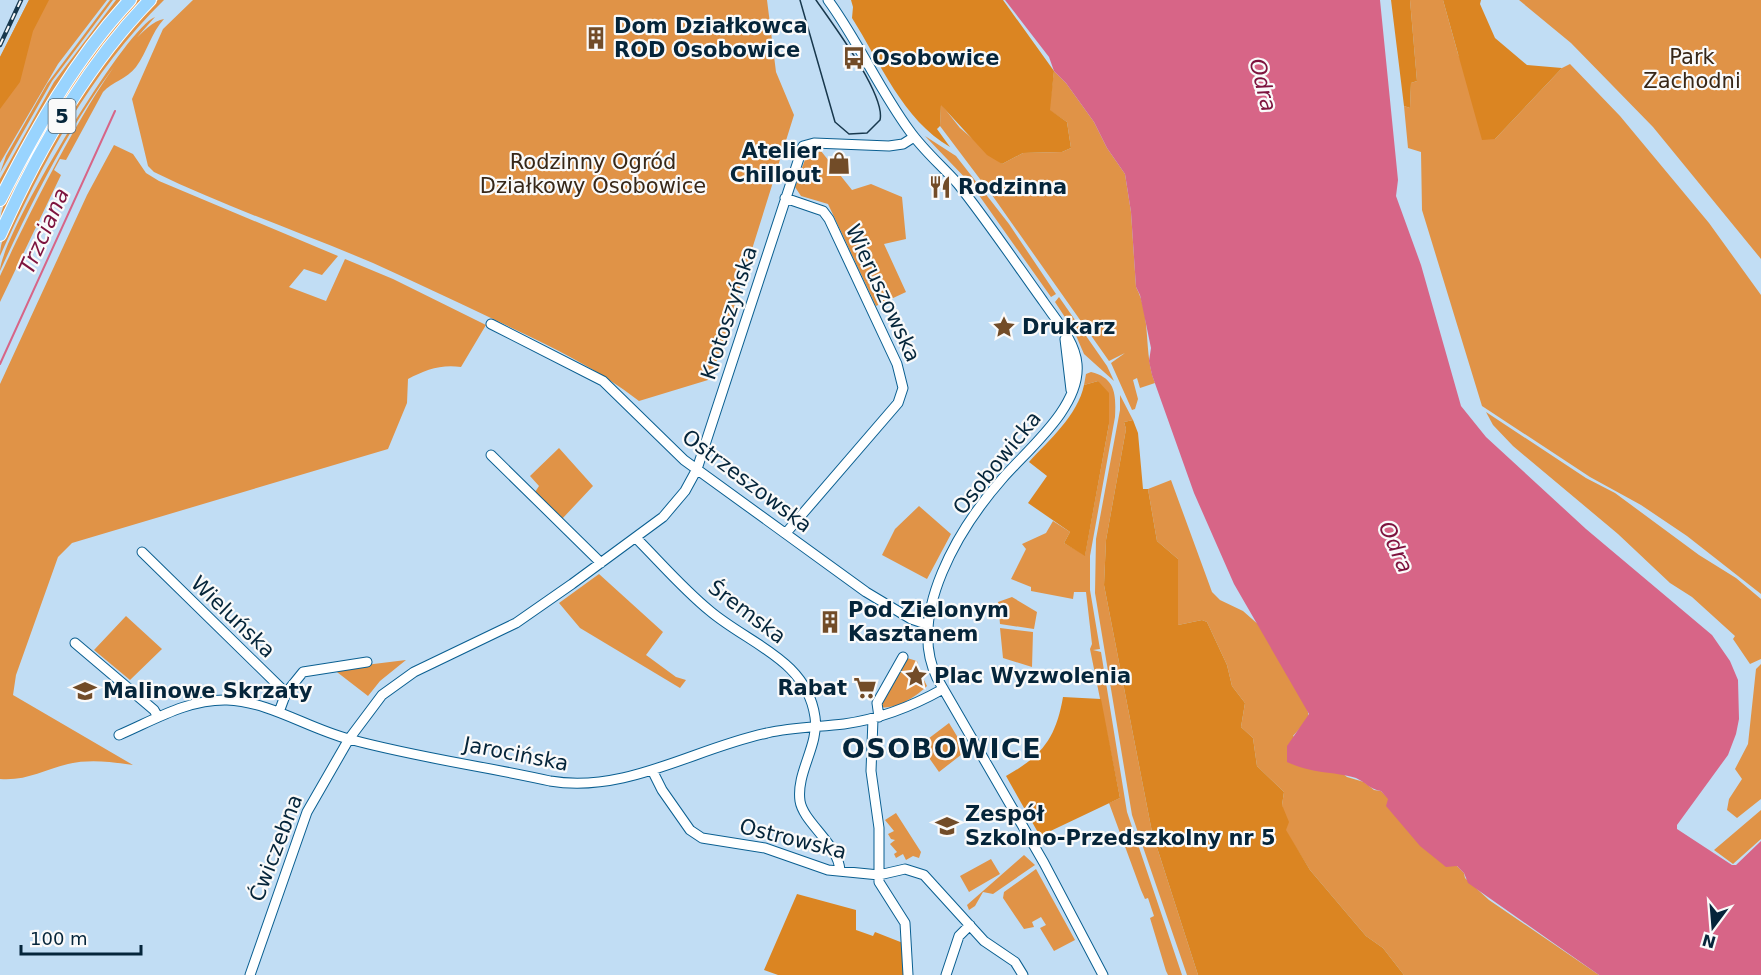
<svg xmlns="http://www.w3.org/2000/svg" width="1761" height="975" font-family="'DejaVu Sans',sans-serif">
	<style>
		.green { fill: #e09347 }
		.forest { fill: #db8522 }
		.water { fill: #d76587 }
		.lines { fill: none; stroke-linecap: round; stroke-linejoin: round }
		.stream { stroke: #d76587; stroke-width: 2 }
		.minor-casing { stroke: #0a5f91; stroke-width: 11 }
		.major-casing { stroke: #fff; stroke-width: 14 }
		.minor { stroke: #fff; stroke-width: 9 }
		.major { stroke: #99d4fe; stroke-width: 12 }
		.tram { stroke: #18384d; stroke-width: 1.5 }
		.rail-casing { stroke: #18384d; stroke-width: 4.5 }
		.rail { stroke: #fafafa; stroke-width: 2; stroke-dasharray: 7; stroke-linecap: butt }
		.labels { text-anchor: middle; dominant-baseline: central; stroke-width: 4.5; stroke-linejoin: round; paint-order: stroke }
		.shield { fill: #fafafa; stroke: #4e6574; stroke-width: 1.5 }
		.shield-label { font-size: 20px; font-weight: bold; fill: #05253a }
		.poi-label { font-size: 21px; font-weight: bold; fill: #05253a; stroke: #fafafa; text-anchor: start }
		.park-label { font-size: 21px; fill: #372718; stroke: #fafafa }
		.street-label { font-size: 21px; fill: #05253a; stroke: #fafafa }
		.water-label { font-size: 22px; font-style: italic; fill: #7d133e; stroke: #fafafa }
		.district-label { font-size: 27px; font-weight: bold; letter-spacing: 1.5px; fill: #05253a; stroke: #fafafa }
	</style>
	<rect width="100%" height="100%" fill="#c1ddf4"/>
	<path class="green" d="M29,0H107L58,64L0,163V57Z
		M110,0H113L52,81L0,173L6,156L47,84Z
		M116,0H122L83,50L0,191V179L54,82Z
		M138,0H144L127,18L0,224C0,207 10,192 18,177C49,113 89,52 138,0Z
		M158,0H164C90,72 42,164 0,256C0,237 13,218 22,201C55,133 100,50 158,0Z
		M193,0H767L776,72L794,115L718,358L708,380L639,401C595,366 543,343 493,319C453,300 413,281 373,263C300,232 226,207 154,172L148,166L132,99L163,29Z
		M1410,0H1443L1458,54L1495,139L1562,68L1570,64L1620,116L1709,223L1761,295V594L1687,536L1641,505L1590,477L1482,406L1422,210L1421,152L1408,148L1404,106L1410,108L1411,83L1417,81Z
		M1519,0H1761V259L1653,127L1571,43Z
		M155,17C86,92 42,180 0,271C0,238 124,29 155,17Z
		M164,19C151,33 147,52 136,67C127,79 112,82 103,92L71,151L66,160L60,159L54,170L61,175L0,302V276C21,231 119,25 164,19Z
		M1054,71L1066,83L1094,122L1107,148L1125,174L1131,212L1136,287C1152,317 1143,353 1155,383L1140,388L1137,378L1133,380L1138,399L1135,409L1132,410L1111,363L1125,353L1109,361L992,195L940,126L941,104L960,128L1002,164L1023,153L1062,152L1071,148L1067,122L1049,110Z
		M925,136L956,156L1009,224L1056,294L1051,297L971,184Z
		M114,145L133,154L146,173L159,181L338,256L322,275L304,269L289,287L326,301L345,259L393,279L486,325L461,367C441,364 425,370 408,379L407,403L388,449L72,543L58,557L16,675L13,695L133,765C111,762 90,759 68,764C43,770 27,781 0,779V384L87,195Z
		M821,151L852,190L871,184L902,197L906,239L884,244L906,292L876,306L828,204L801,196L795,187L806,157Z
		M1059,297L1107,366L1114,381L1084,354L1074,331L1055,302Z
		M1091,372C1116,378 1116,395 1115,417L1090,556V590L1100,649L1093,650L1101,652L1127,812L1182,975H1168L1166,971L1150,918L1154,916L1148,898L1145,899L1141,890L1109,803L1120,798L1090,649L1092,644L1086,592H1074L1073,599L1031,591V587L1011,579L1026,549L1022,544L1046,533L1053,521L1070,532L1064,543L1085,555L1109,424L1098,381L1084,385L1086,374Z
		M1120,395L1133,420L1124,422L1126,429L1106,540L1104,585L1152,832L1198,975H1187L1132,815L1095,593L1096,539L1120,410Z
		M1486,412L1586,478L1615,493L1699,555L1736,578L1761,599V659L1750,664L1733,639L1735,636L1692,597L1670,583L1618,534L1513,446L1493,425Z
		M559,448L593,486L562,519L535,492L539,486L530,476Z
		M1171,480L1212,592L1220,600L1243,611L1260,626L1307,707L1309,718L1293,736L1347,777L1364,782L1374,790L1381,791L1464,873L1465,878L1489,900L1599,975H1404L1383,948L1366,936L1310,870L1285,830L1282,805L1284,792L1257,766L1253,738L1241,727L1245,703L1232,686L1227,665L1207,622L1202,620L1178,625V559L1157,541L1148,489Z
		M919,506L951,534L927,579L882,555L895,529Z
		M599,574L663,632L646,655L676,677L686,680L680,688L580,628L559,603Z
		M1012,597L1037,612L1034,629L1000,624L998,602Z
		M126,616L162,649L130,680L94,650Z
		M1000,628L1033,632L1032,667L1003,658Z
		M907,658L917,661L918,665L912,668L916,678L922,676L927,686C917,696 896,710 880,707L881,702Z
		M406,660L380,681L368,696L333,669Z
		M1761,664V799L1737,818L1727,810L1729,799L1742,779L1735,769L1748,744L1756,669Z
		M949,723L966,751L939,772L920,745Z
		M1761,810V839L1733,864L1714,850Z
		M896,813L921,852L919,858L913,856L906,860L903,854L896,858L894,854L897,852L890,844L895,840L891,839L888,834L894,831L885,820Z
		M1024,855L1035,865L993,894L983,892L975,906L969,910L967,905Z
		M991,859L1000,874L969,892L960,876Z
		M1036,869L1075,940L1054,951L1040,928L1046,925L1041,917L1032,922L1034,927L1024,929L1003,898L1004,892Z"/>
	<path class="forest" d="M29,0H49L33,31L20,82L0,109V57Z
		M851,0H1003L1054,71L1050,110L1067,122L1071,148L1062,152L1023,153L1002,164L987,155L941,105L940,126L937,129L950,147C903,120 880,62 852,18L853,7Z
		M1391,0H1410L1417,81L1411,83L1410,108L1404,106Z
		M1443,0H1481L1480,4L1495,38L1527,65L1562,68L1495,139L1482,140Z
		M1098,381L1109,393V424L1085,556L1064,543L1070,532L1028,503L1047,476L1029,462C1049,440 1078,415 1084,385Z
		M1133,420L1138,433L1143,489H1148L1157,541L1178,559V625L1202,620L1207,622L1227,665L1232,686L1245,703L1241,727L1253,738L1257,766L1284,792L1282,805L1289,822L1286,830L1310,870L1366,936L1383,948L1404,975H1198L1152,832L1104,585L1106,540L1126,429L1124,422Z
		M1063,697L1101,699L1120,798L1040,836L1006,776C1042,756 1056,738 1063,697Z
		M797,894L856,910V930L873,936L875,932L903,943L904,975H778L764,970Z"/>
	<path class="water" d="M1005,0H1380L1398,180L1396,196L1421,265L1461,406L1486,437L1586,529L1712,635L1730,661L1738,680L1739,719L1736,734L1728,755L1677,825V829L1732,865H1736L1761,841V975H1599L1468,883L1464,873L1457,866L1446,867L1420,846L1386,806L1388,799L1381,791C1371,790 1365,782 1356,778C1332,771 1312,774 1287,762V746L1309,714L1234,584L1194,493L1152,375L1149,361L1151,348L1140,295L1136,287L1131,212L1125,174L1107,148L1094,122L1066,83L1054,71L1049,57Z"/>
	<g class="lines">
		<path class="stream" d="M0,364L115,111"/>
		<g class="minor-casing">
			<path id="minor" d="M828,0C858,41 879,89 909,130C923,150 942,166 958,184C988,222 1015,262 1043,301C1056,320 1075,341 1077,364C1081,407 1028,449 1002,479C960,527 906,614 937,678L1044,863L1103,975
				M785,198L823,211L829,219L897,364L903,388L898,403L786,533
				M491,324L603,381L684,460L866,592L911,619L926,624
				M1065,339L1071,390
				M491,455L601,563
				M636,538C660,562 683,589 710,611C749,644 807,660 815,717C819,746 796,772 800,801C803,822 839,845 840,871
				M142,552L286,693
				M75,643L154,710L158,717
				M279,712L286,693L303,672L367,662
				M879,717L877,703L903,657
				M873,719L871,771L879,828V882L905,923L908,975
				M119,735C154,720 188,699 227,700C271,702 307,728 349,739C414,757 483,766 550,781C626,794 695,748 767,733C792,727 819,727 844,724C880,719 911,707 943,689
				M652,770L662,790L690,830L702,838L765,848L828,870L879,875L905,869L924,875L984,941L1015,962L1023,975
				M250,975L307,812L349,739L382,695L414,672L516,623L572,584L663,517L685,491L697,469L803,146L814,143L889,146L903,144L914,137
				M946,975L959,936L970,925"/>
		</g>
		<g class="major-casing">
			<path id="major" d="M0,200C36,129 75,59 130,0
				M0,235C38,150 85,67 150,0"/>
		</g>
		<use href="#minor" class="minor"/>
		<use href="#major" class="major"/>
		<path class="tram" d="M800,0L835,122L849,134L867,133L880,120C886,95 832,23 816,0"/>
		<g class="rail-casing">
			<path id="rail" d="M0,45L21,0"/>
		</g>
		<use href="#rail" class="rail"/>
	</g>
	<defs>
		<g id="building-bare" transform="scale(1.8)"><path d="M-4-6H4V6H1V3H-1V6H-4ZM-2.5-4.3h1.7v1.8h-1.7ZM.8-4.3h1.7v1.8H.8ZM-2.5-1h1.7V.8h-1.7ZM.8-1h1.7V.8H.8Z" fill="#724c28" stroke="#fafafa" stroke-width="2.5" paint-order="stroke"/></g>
		<g id="bus-bare" transform="scale(1.8)"><path d="M-5-6H5V4H4V6H2V4H-2V6H-4V4H-5ZM-3.5-4V0h7V-4ZM-3.5 1.2v1.5H-2V1.2ZM2 1.2v1.5H3.5V1.2Z" fill="#724c28" stroke="#fafafa" stroke-width="2.5" paint-order="stroke"/></g>
		<g id="shop-bare" transform="scale(1.8)"><path d="M-5-2.5h2.3a2.7 3.5 0 0 1 5.4 0H5L5.5 6h-11ZM-1.5-2.5h3a1.5 2.3 0 0 0-3 0Z" fill="#724c28" stroke="#fafafa" stroke-width="2.5" paint-order="stroke"/></g>
		<g id="restaurant-bare" transform="scale(1.8)"><path d="M-5-6h1v4h1v-4h1v4h1v-4h1v5L-1.5 .5V6h-2V.5L-5-1ZM5-6V6H3V1.5H1.5Q1.5-4 5-6Z" fill="#724c28" stroke="#fafafa" stroke-width="2.5" paint-order="stroke"/></g>
		<g id="sight-bare" transform="scale(1.8)"><path d="M0-6L1.8-2.2L6-1.7L2.9 1.2L3.7 5.4L0 3.3L-3.7 5.4L-2.9 1.2L-6-1.7L-1.8-2.2Z" fill="#724c28" stroke="#fafafa" stroke-width="2.5" paint-order="stroke"/></g>
		<g id="supermarket-bare" transform="scale(1.8)"><path d="M-6-5.5h2.5l.6 2H6L4.5 2H-2.5L-4.4-4H-6ZM-1.5 3.2a1.3 1.3 0 1 0 .1 0ZM3 3.2a1.3 1.3 0 1 0 .1 0Z" fill="#724c28" stroke="#fafafa" stroke-width="2.5" paint-order="stroke"/></g>
		<g id="school-bare" transform="scale(1.8)"><path d="M0-5L7-2L0 1L-7-2ZM-4 1L0 2.5L4 1V4Q0 6-4 4Z" fill="#724c28" stroke="#fafafa" stroke-width="2.5" paint-order="stroke"/></g>
	</defs>
	<g fill-rule="evenodd">
		<use href="#building-bare" x="596" y="38"/>
		<use href="#bus-bare" x="854" y="58"/>
		<use href="#shop-bare" x="839" y="163"/>
		<use href="#restaurant-bare" x="940" y="187"/>
		<use href="#sight-bare" x="1004" y="327"/>
		<use href="#building-bare" x="830" y="622"/>
		<use href="#sight-bare" x="916" y="676"/>
		<use href="#supermarket-bare" x="865" y="688"/>
		<use href="#school-bare" x="85" y="691"/>
		<use href="#school-bare" x="947" y="826"/>
	</g>
	<g class="labels">
		<rect class="shield" x="48.5" y="99" width="27" height="34" rx="4.5"/>
		<g class="shield-label">
			<text x="62" y="116">5</text>
		</g>
		<g class="poi-label">
			<text x="614" y="26">Dom Działkowca<tspan x="614" dy="24">ROD Osobowice</tspan></text>
			<text x="872" y="58">Osobowice</text>
			<text x="821" y="151" text-anchor="end">Atelier<tspan x="821" dy="24">Chillout</tspan></text>
			<text x="958" y="187">Rodzinna</text>
			<text x="1022" y="327">Drukarz</text>
			<text x="848" y="610">Pod Zielonym<tspan x="848" dy="24">Kasztanem</tspan></text>
			<text x="934" y="676">Plac Wyzwolenia</text>
			<text x="847" y="688" text-anchor="end">Rabat</text>
			<text x="103" y="691">Malinowe Skrzaty</text>
			<text x="965" y="814">Zespół<tspan x="965" dy="24">Szkolno-Przedszkolny nr 5</tspan></text>
		</g>
		<g class="park-label">
			<text x="1692" y="57">Park<tspan x="1692" dy="24">Zachodni</tspan></text>
			<text x="593" y="162">Rodzinny Ogród<tspan x="593" dy="24">Działkowy Osobowice</tspan></text>
		</g>
		<g class="street-label">
			<text transform="translate(883 293) rotate(65)">Wieruszowska</text>
			<text transform="translate(729 313) rotate(-72)">Krotoszyńska</text>
			<text transform="translate(997 463) rotate(-51)">Osobowicka</text>
			<text transform="translate(747 481) rotate(37)">Ostrzeszowska</text>
			<text transform="translate(747 612) rotate(37)">Śremska</text>
			<text transform="translate(233 617) rotate(44)">Wieluńska</text>
			<text transform="translate(516 754) rotate(11)">Jarocińska</text>
			<text transform="translate(793 839) rotate(14)">Ostrowska</text>
			<text transform="translate(276 848) rotate(-69)">Ćwiczebna</text>
		</g>
		<g class="water-label">
			<text transform="translate(1263 85) rotate(76)">Odra</text>
			<text transform="translate(44 231) rotate(-66)">Trzciana</text>
			<text transform="translate(1396 547) rotate(66)">Odra</text>
		</g>
		<g class="district-label">
			<text x="942" y="748">OSOBOWICE</text>
		</g>
	</g>
	<g transform="translate(1713 927) rotate(196)" stroke="#fafafa" stroke-width="4.5" paint-order="stroke">
	<path d="M0-4.5L10 22L0 15L-10 22Z" fill="#05253a"/>
	<text y="-9" font-size="16" font-weight="bold" text-anchor="middle" fill="#05253a">N</text>
	</g>
	<path d="M21 945v9h120v-9" fill="none" stroke="#05253a" stroke-width="3"/>
	<text x="30" y="945" font-size="18" fill="#05253a" stroke="#fafafa" stroke-width="4.5" paint-order="stroke">100 m</text>
</svg>
